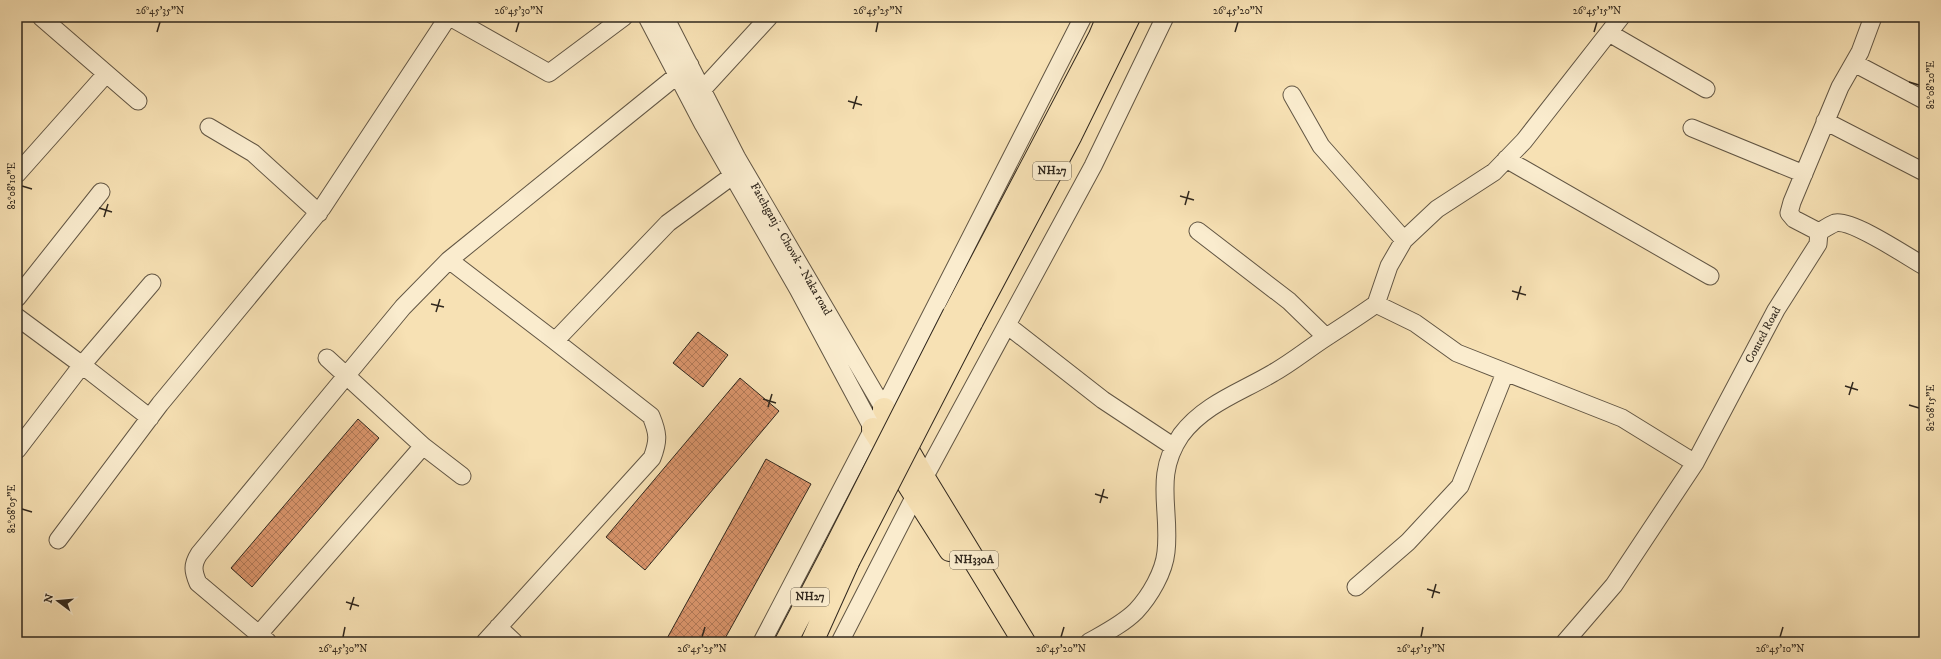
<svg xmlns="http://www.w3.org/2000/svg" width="1941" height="659" font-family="'IM FELL DW Pica',serif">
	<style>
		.building { fill: url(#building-cross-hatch); stroke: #31281e }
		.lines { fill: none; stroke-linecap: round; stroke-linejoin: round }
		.minor-casing { stroke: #625644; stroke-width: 19 }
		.highway-casing { stroke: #31281e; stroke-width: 24 }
		.minor { stroke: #faecce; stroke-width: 17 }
		.highway { stroke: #f7e1b4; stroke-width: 22 }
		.highway-bridge-casing { stroke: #31281e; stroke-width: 24; stroke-linecap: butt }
		.highway-bridge { stroke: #f7e1b4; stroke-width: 22 }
		.ticks { fill: none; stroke: #31281e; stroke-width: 1.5 }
		.labels { text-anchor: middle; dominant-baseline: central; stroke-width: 3.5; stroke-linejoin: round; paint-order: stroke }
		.shield { fill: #faecce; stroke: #6d6353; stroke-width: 1 }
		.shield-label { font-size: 11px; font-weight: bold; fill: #31281e }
		.street-label { font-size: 12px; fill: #31281e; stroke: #faecce }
		.neatline { fill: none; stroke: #31281e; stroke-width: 1.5 }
		.ticks-label { font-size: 10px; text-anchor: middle; fill: #31281e }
	</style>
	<defs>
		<pattern id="building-cross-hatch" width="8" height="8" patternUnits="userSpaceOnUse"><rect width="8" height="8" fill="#d9946b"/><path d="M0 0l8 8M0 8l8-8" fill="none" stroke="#b17957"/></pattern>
	</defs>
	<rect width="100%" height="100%" fill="#f7e1b4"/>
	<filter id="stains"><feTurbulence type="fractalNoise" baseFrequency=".005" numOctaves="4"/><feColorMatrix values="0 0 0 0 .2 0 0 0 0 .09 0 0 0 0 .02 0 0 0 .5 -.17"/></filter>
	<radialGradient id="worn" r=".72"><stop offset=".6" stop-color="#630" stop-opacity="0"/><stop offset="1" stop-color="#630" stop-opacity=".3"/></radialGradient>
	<path class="building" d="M698,332L728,355L703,387L673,363Z
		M740,378L779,411L645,570L606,537Z
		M358,419L379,438L252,587L231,568Z
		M766,459L811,484L723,642H665Z"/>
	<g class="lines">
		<g class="minor-casing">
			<path id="minor" d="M41,17L138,101
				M450,17L549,73L624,17
				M647,17L703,124L798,289L873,429
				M665,17L737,158L884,409
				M1609,33L1706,89
				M1854,63L1924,100
				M690,65L449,260L555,341L668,223L743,168
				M702,90L769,17
				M1292,95L1321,146L1404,240
				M1825,121L1924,172
				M209,127L253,153L319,213
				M1692,128L1804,174
				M1506,159L1710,276
				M17,174L106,74
				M1198,231L1289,301L1326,337
				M1819,232C1824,229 1830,225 1835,223C1852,219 1908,257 1924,266
				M17,298L101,192
				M1376,304L1389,266L1404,240L1437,209L1494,172L1524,141L1621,17
				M17,317L82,365L150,418
				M1007,325L1103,400L1174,447
				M327,358L423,446L462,476
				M17,450L82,365L152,283
				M58,540L160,404L322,208L448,17
				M1356,587L1408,542L1460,486L1505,373
				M498,627L514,642
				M259,634L423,446
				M268,642L198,583C193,571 192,565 199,554L403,307L449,260
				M485,642L652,458C659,440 658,433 651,416L555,341
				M762,642L873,429L1083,17
				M840,642L924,478L1093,166L1165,17
				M1089,642C1105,633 1123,624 1136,611C1150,596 1164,572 1166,552C1171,509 1153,476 1181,435C1204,404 1241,392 1273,373C1291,363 1308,349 1325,338C1342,327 1359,316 1376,304L1415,323L1457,353L1622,418L1695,463
				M1565,642L1614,585L1695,463L1776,310L1818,244L1819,232L1794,219L1789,213L1792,202L1840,87L1860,52L1873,17"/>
		</g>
		<g class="highway-casing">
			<path id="highway" d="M954,314L1100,36L1108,17
				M971,323L1071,135L1129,17
				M884,409L924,478L1024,642
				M873,429L950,550
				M786,642L833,552
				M812,642L848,562"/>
		</g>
		<use href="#minor" class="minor"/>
		<use href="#highway" class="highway"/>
		<g class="highway-bridge-casing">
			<path id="highway-bridge" d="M833,552L954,314
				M848,562L971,323"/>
		</g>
		<use href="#highway-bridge" class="highway-bridge"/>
	</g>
	<path class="ticks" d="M157,32L160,22M516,32L519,22M876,32L878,22M1235,32L1238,22M1594,32L1597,22M1909,82L1919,85M848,101L862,105M853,109L857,96M22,186L32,189M1180,196L1194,200M1185,205L1189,191M99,208L112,212M104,217L108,204M1512,291L1526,295M1517,300L1521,286M431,304L444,307M436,312L440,299M1845,386L1858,390M1849,395L1853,382M763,399L776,403M1909,405L1919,408M768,407L772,394M1095,494L1108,498M1100,503L1104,489M22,509L32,512M1427,589L1440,593M1432,598L1436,584M346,602L359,606M350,610L354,597M343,637L345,627M702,637L705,627M1061,637L1064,627M1421,637L1423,627M1780,637L1783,627"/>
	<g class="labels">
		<g class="shield">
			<rect x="1033" y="162" width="38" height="18" rx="3"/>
			<rect x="950" y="551" width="48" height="18" rx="3"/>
			<rect x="791" y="588" width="38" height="18" rx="3"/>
		</g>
		<g class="shield-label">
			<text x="1052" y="171">NH27</text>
			<text x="974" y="560">NH330A</text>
			<text x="810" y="597">NH27</text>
		</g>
		<g class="street-label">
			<text transform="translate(791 249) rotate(60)">Fatehganj - Chowk - Naka road</text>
			<text transform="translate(1763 335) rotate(-62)">Conted Road</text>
		</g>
	</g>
	<rect width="1941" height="659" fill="none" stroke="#f7e1b4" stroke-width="44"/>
	<g transform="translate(58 601) rotate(286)" stroke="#faecce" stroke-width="3" paint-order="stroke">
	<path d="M0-3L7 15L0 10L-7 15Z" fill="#31281e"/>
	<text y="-6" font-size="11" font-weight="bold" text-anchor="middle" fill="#31281e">N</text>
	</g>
	<rect x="22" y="22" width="1897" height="615" class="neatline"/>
	<g class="ticks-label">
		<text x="160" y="14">26°45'35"N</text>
		<text x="519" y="14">26°45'30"N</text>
		<text x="878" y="14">26°45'25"N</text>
		<text x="1238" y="14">26°45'20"N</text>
		<text x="1597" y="14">26°45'15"N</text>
		<text transform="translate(1930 85) rotate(-90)" y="4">82°08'20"E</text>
		<text transform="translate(11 186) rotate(-90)" y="4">82°08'10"E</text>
		<text transform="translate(1930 408) rotate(-90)" y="4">82°08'15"E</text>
		<text transform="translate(11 509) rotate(-90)" y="4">82°08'05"E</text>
		<text x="343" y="652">26°45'30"N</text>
		<text x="702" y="652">26°45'25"N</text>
		<text x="1061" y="652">26°45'20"N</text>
		<text x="1421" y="652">26°45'15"N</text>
		<text x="1780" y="652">26°45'10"N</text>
	</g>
	<rect width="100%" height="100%" filter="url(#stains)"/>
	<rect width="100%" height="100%" fill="url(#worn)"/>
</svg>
